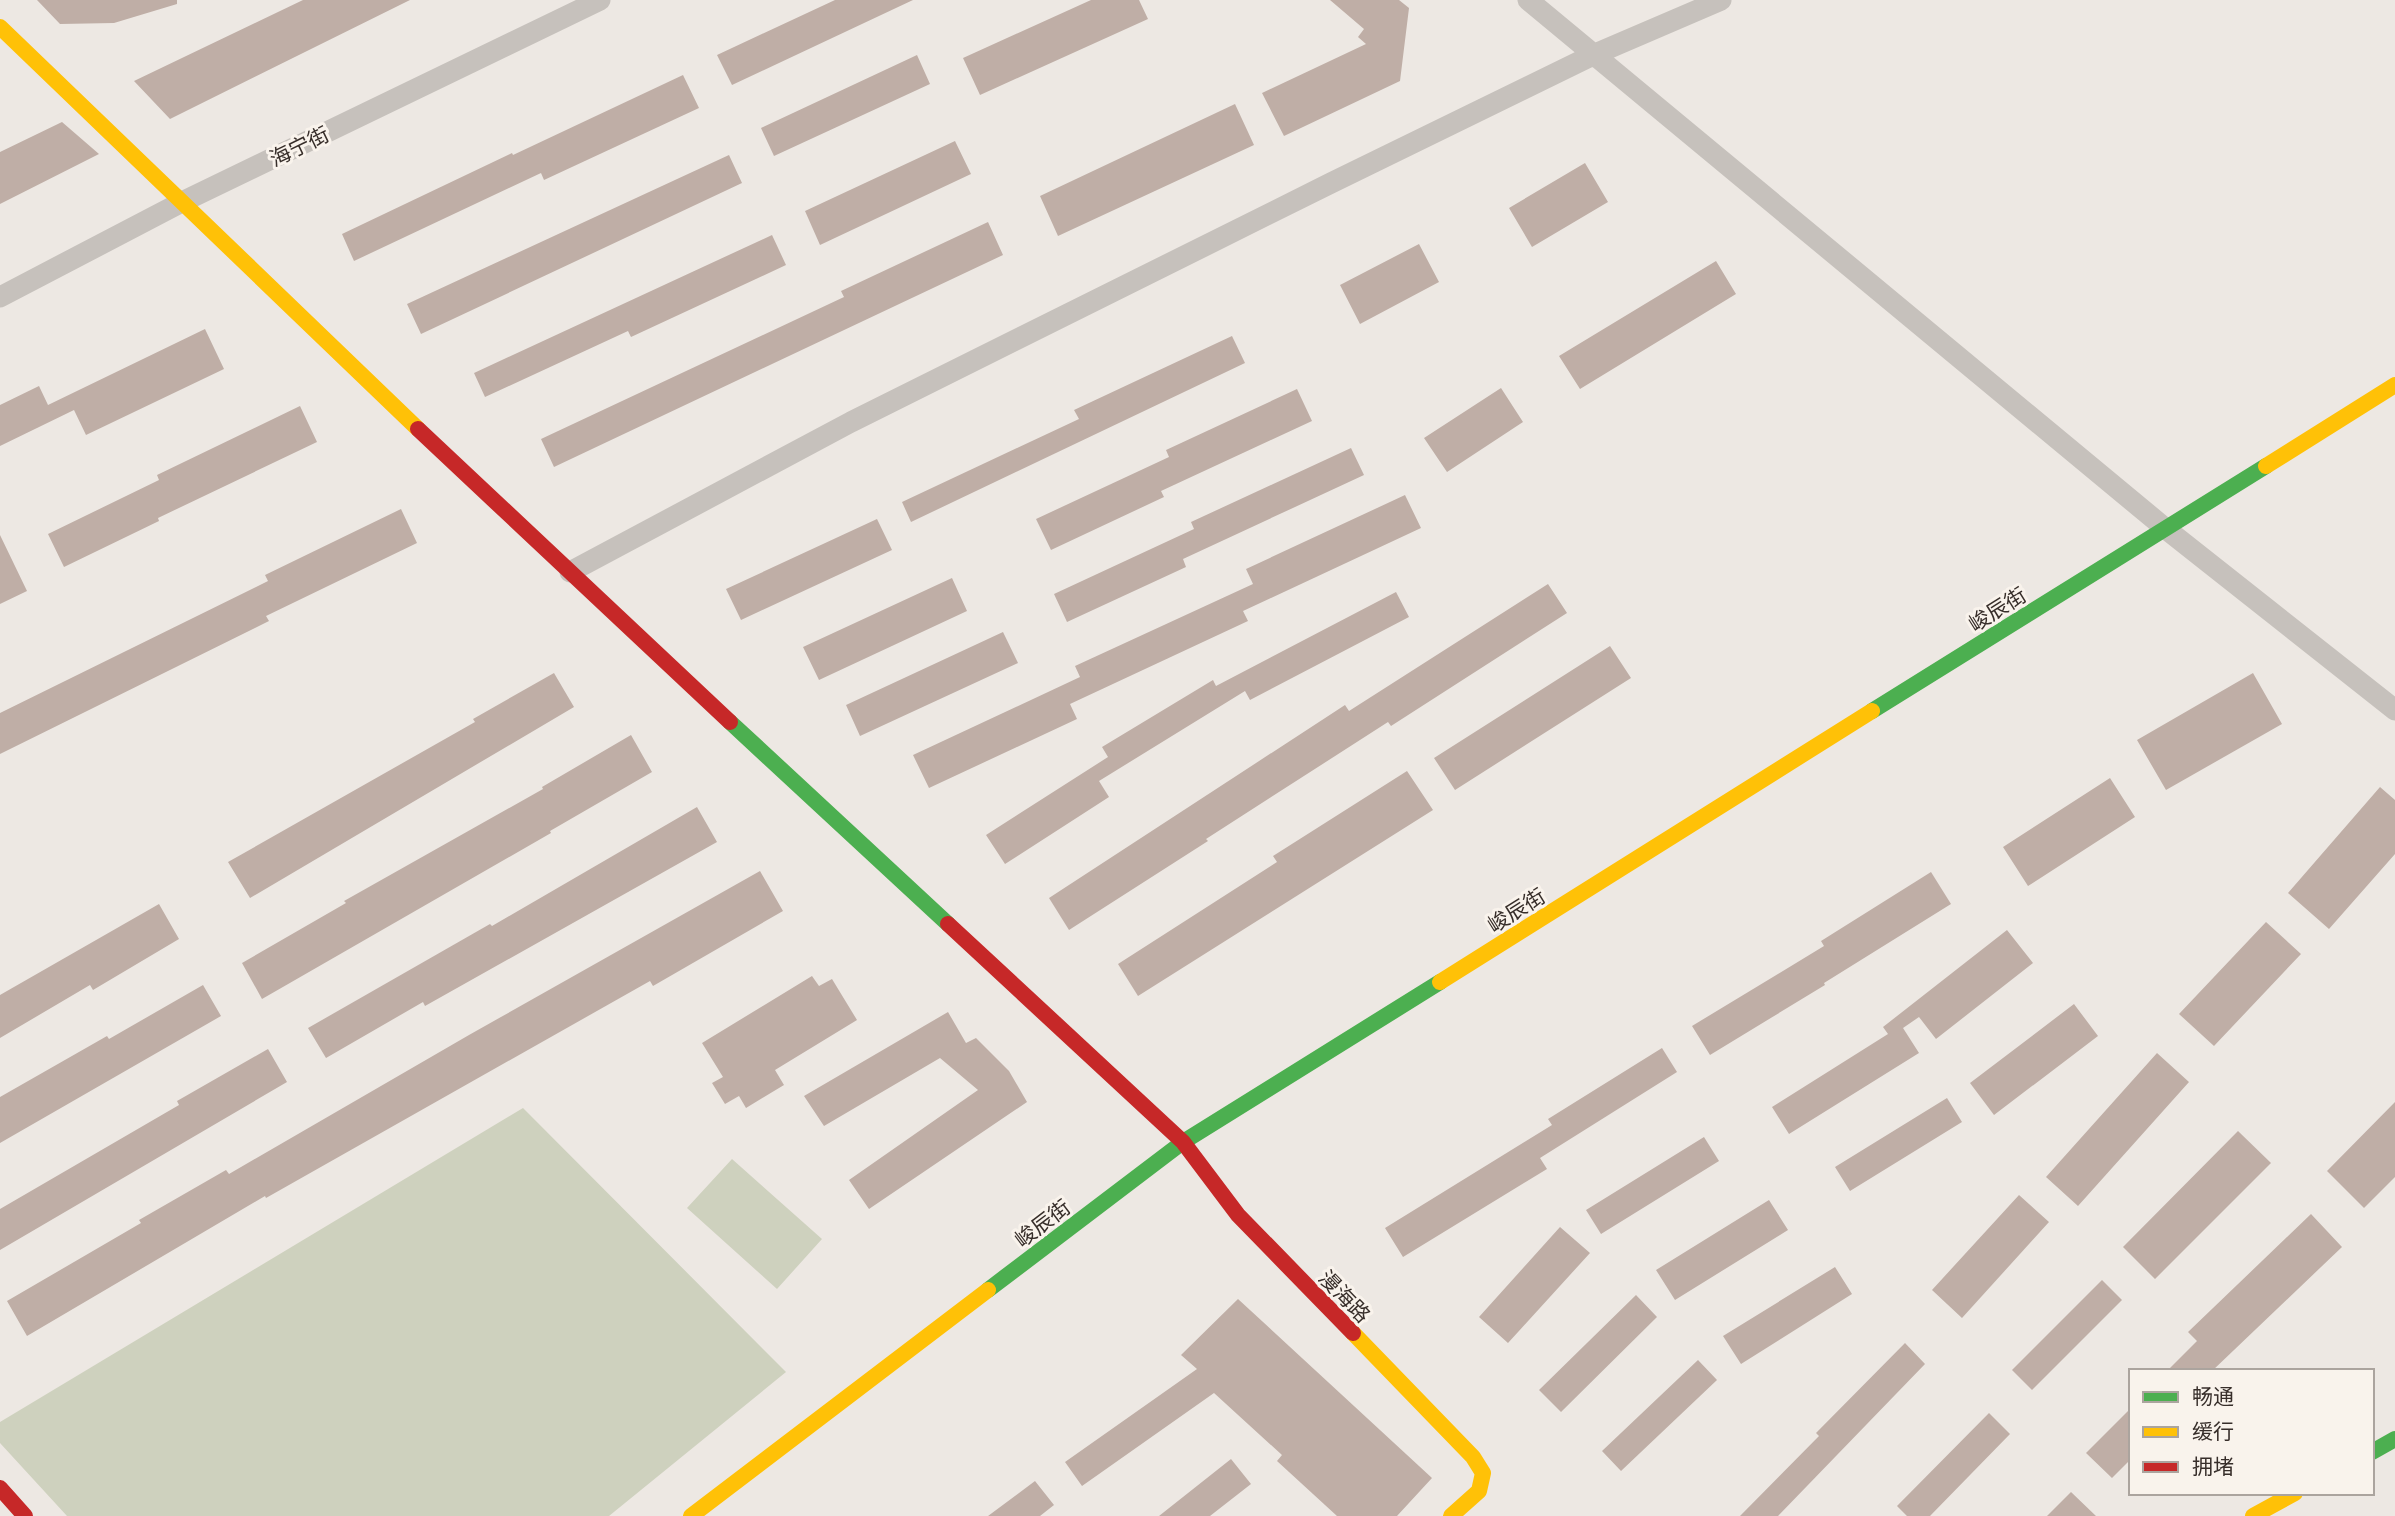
<svg xmlns="http://www.w3.org/2000/svg" width="2395" height="1516" font-family="'IBM Plex Sans','Noto Sans SC',sans-serif">
	<style>
		.green { fill: #ced1be }
		.building { fill: #bfaea6 }
		.lines { fill: none; stroke-linecap: round; stroke-linejoin: round }
		.street { stroke: #c6c1bc; stroke-width: 21 }
		.fast { stroke: #4caf50; stroke-width: 16 }
		.slow { stroke: #ffc107; stroke-width: 16 }
		.jam { stroke: #c62828; stroke-width: 16 }
		.labels { text-anchor: middle; dominant-baseline: central; stroke-width: 6; stroke-linejoin: round; paint-order: stroke }
		.street-label { font-size: 21px; fill: #372e2a; stroke: #f9f3ec }
	</style>
	<rect width="100%" height="100%" fill="#ede8e3"/>
	<path class="green" d="M523,1108L786,1372L609,1516H67L0,1443V1422Z
		M732,1159L822,1239L777,1289L687,1208Z"/>
	<path class="building" d="M37,0H177V4L114,23L60,24Z
		M303,0H410L170,119L134,81Z
		M835,0H913L732,85L717,55Z
		M1091,0H1139L1148,19L980,95L963,58Z
		M1330,0H1399L1409,8L1400,81L1284,136L1262,93L1366,44L1358,37L1364,29Z
		M917,55L930,84L774,156L761,128Z
		M683,75L699,108L544,180L541,173L354,261L342,234L512,153L513,155Z
		M1235,104L1254,145L1058,236L1040,196Z
		M62,122L99,154L0,204V152Z
		M955,141L971,174L820,245L805,211Z
		M729,155L742,183L421,334L407,304Z
		M1585,163L1608,202L1532,247L1509,208Z
		M988,222L1003,255L554,467L541,439L844,297L841,291Z
		M772,235L786,265L631,337L628,331L485,397L474,373Z
		M1419,244L1439,282L1360,324L1340,285Z
		M1716,261L1736,294L1580,389L1559,356Z
		M205,329L224,369L86,435L74,410L0,446V405L39,386L48,405Z
		M1232,336L1245,363L911,522L902,502L1079,419L1074,410Z
		M1501,388L1523,422L1447,472L1424,438Z
		M1297,389L1312,421L1161,491L1164,497L1051,550L1036,519L1169,457L1166,450Z
		M300,406L317,442L158,518L159,521L64,567L48,534L159,480L157,475Z
		M1351,448L1364,475L1183,559L1186,567L1067,622L1054,594L1194,529L1191,522Z
		M1405,495L1421,528L1243,611L1248,621L1070,704L1077,719L929,788L913,755L1080,677L1075,666L1253,584L1246,569Z
		M401,509L417,543L266,616L269,621L0,754V713L268,581L265,575Z
		M877,519L892,550L741,620L726,589Z
		M0,535L27,591L0,604Z
		M952,578L967,611L819,680L803,647Z
		M1548,584L1567,613L1391,726L1388,722L1206,839L1208,841L1069,930L1049,898L1345,705L1349,711Z
		M1396,592L1409,617L1250,700L1245,691L1099,781L1109,797L1005,864L986,835L1108,757L1102,747L1213,680L1216,686Z
		M1003,632L1018,663L860,736L846,705Z
		M1610,646L1631,678L1455,790L1434,758Z
		M554,673L574,707L250,898L228,862L475,722L473,719Z
		M2253,673L2282,724L2166,790L2137,740Z
		M631,735L652,772L550,831L551,833L262,999L242,963L346,903L344,901L543,789L542,787Z
		M1407,771L1433,810L1138,996L1118,964L1277,862L1273,856Z
		M2110,778L2135,817L2028,886L2003,847Z
		M2380,787L2395,800V854L2329,929L2288,893Z
		M697,807L717,842L425,1006L423,1002L326,1058L308,1028L490,924L492,926Z
		M760,871L783,911L653,986L650,981L266,1198L265,1196L27,1336L7,1301L141,1223L139,1220L226,1170L229,1174L469,1035Z
		M1931,872L1951,904L1824,983L1825,985L1710,1055L1692,1026L1824,946L1821,941Z
		M159,904L179,939L93,990L90,985L0,1038V995Z
		M2266,922L2301,954L2214,1046L2179,1014Z
		M2007,930L2033,963L1936,1039L1919,1017L1903,1028L1919,1053L1789,1134L1772,1107L1888,1034L1883,1027Z
		M812,976L819,986L832,979L857,1020L775,1070L784,1085L746,1108L739,1096L725,1104L712,1083L723,1077L702,1043Z
		M203,985L221,1016L0,1143V1097L107,1036L109,1039Z
		M2074,1004L2098,1036L1994,1115L1970,1083Z
		M948,1012L966,1043L976,1038L1009,1071L1027,1102L869,1209L849,1180L978,1090L940,1058L824,1126L804,1096Z
		M1662,1048L1677,1072L1540,1158L1547,1169L1403,1257L1385,1228L1552,1125L1548,1119Z
		M268,1049L287,1082L0,1250V1209L179,1105L177,1101Z
		M2157,1053L2189,1082L2078,1206L2046,1177Z
		M1947,1098L1962,1122L1850,1191L1835,1167Z
		M2395,1102V1177L2364,1208L2327,1171Z
		M2238,1131L2271,1163L2155,1279L2123,1247Z
		M1704,1137L1719,1161L1601,1234L1586,1210Z
		M2019,1195L2049,1222L1962,1318L1932,1290Z
		M1769,1200L1788,1230L1675,1300L1656,1270Z
		M2311,1214L2342,1247L2212,1371H2167L2197,1341L2188,1332Z
		M1560,1227L1590,1253L1508,1343L1479,1317Z
		M1835,1267L1852,1294L1741,1364L1723,1336Z
		M2102,1280L2122,1300L2032,1390L2012,1370Z
		M1636,1295L1657,1317L1561,1412L1539,1390Z
		M1238,1299L1432,1478L1397,1516H1337L1277,1461L1282,1455L1214,1393L1082,1486L1065,1462L1197,1369L1181,1355Z
		M1905,1343L1925,1364L1778,1516H1740L1819,1436L1816,1433Z
		M1698,1360L1717,1380L1621,1471L1602,1451Z
		M2131,1408V1459L2112,1478L2086,1453Z
		M1989,1413L2010,1434L1930,1516H1907L1897,1506Z
		M1231,1459L1251,1484L1210,1516H1159Z
		M1035,1481L1054,1505L1040,1516H988Z
		M2071,1492L2096,1516H2047Z"/>
	<g class="lines">
		<path class="street" d="M1528,0L2166,529L2395,710
			M0,297L180,203L600,0
			M570,572L851,422L1331,183L1593,55L1721,0"/>
		<path class="fast" d="M1872,711L2266,466
			M730,722L948,924
			M988,1290L1183,1142L1440,982
			M2372,1452L2395,1439"/>
		<path class="slow" d="M0,27L418,429
			M2266,466L2395,385
			M1440,982L1872,711
			M1353,1333L1473,1457L1483,1473L1479,1491L1451,1516
			M691,1516L988,1290
			M2253,1516L2295,1493"/>
		<path class="jam" d="M418,429L730,722
			M948,924L1183,1142L1238,1215L1353,1333
			M0,1488L25,1516"/>
	</g>
	<g class="labels">
		<g class="street-label">
			<text transform="translate(299 146) rotate(-26)">海宁街</text>
			<text transform="translate(1997 609) rotate(-32)">峻辰街</text>
			<text transform="translate(1516 910) rotate(-32)">峻辰街</text>
			<text transform="translate(1042 1223) rotate(-37)">峻辰街</text>
			<text transform="translate(1345 1296) rotate(46)">漫海路</text>
		</g>
	</g>
	<rect x="2129" y="1369" width="245" height="126" fill="#f9f3ec" stroke="#aba49e" stroke-width="2"/>
	<rect x="2143" y="1392" width="35" height="10" fill="#4caf50" stroke="#aba49e" stroke-width="2"/>
	<text x="2192" y="1404" font-size="21" fill="#372e2a">畅通</text>
	<rect x="2143" y="1427" width="35" height="10" fill="#ffc107" stroke="#aba49e" stroke-width="2"/>
	<text x="2192" y="1439" font-size="21" fill="#372e2a">缓行</text>
	<rect x="2143" y="1462" width="35" height="10" fill="#c62828" stroke="#aba49e" stroke-width="2"/>
	<text x="2192" y="1474" font-size="21" fill="#372e2a">拥堵</text>
</svg>
